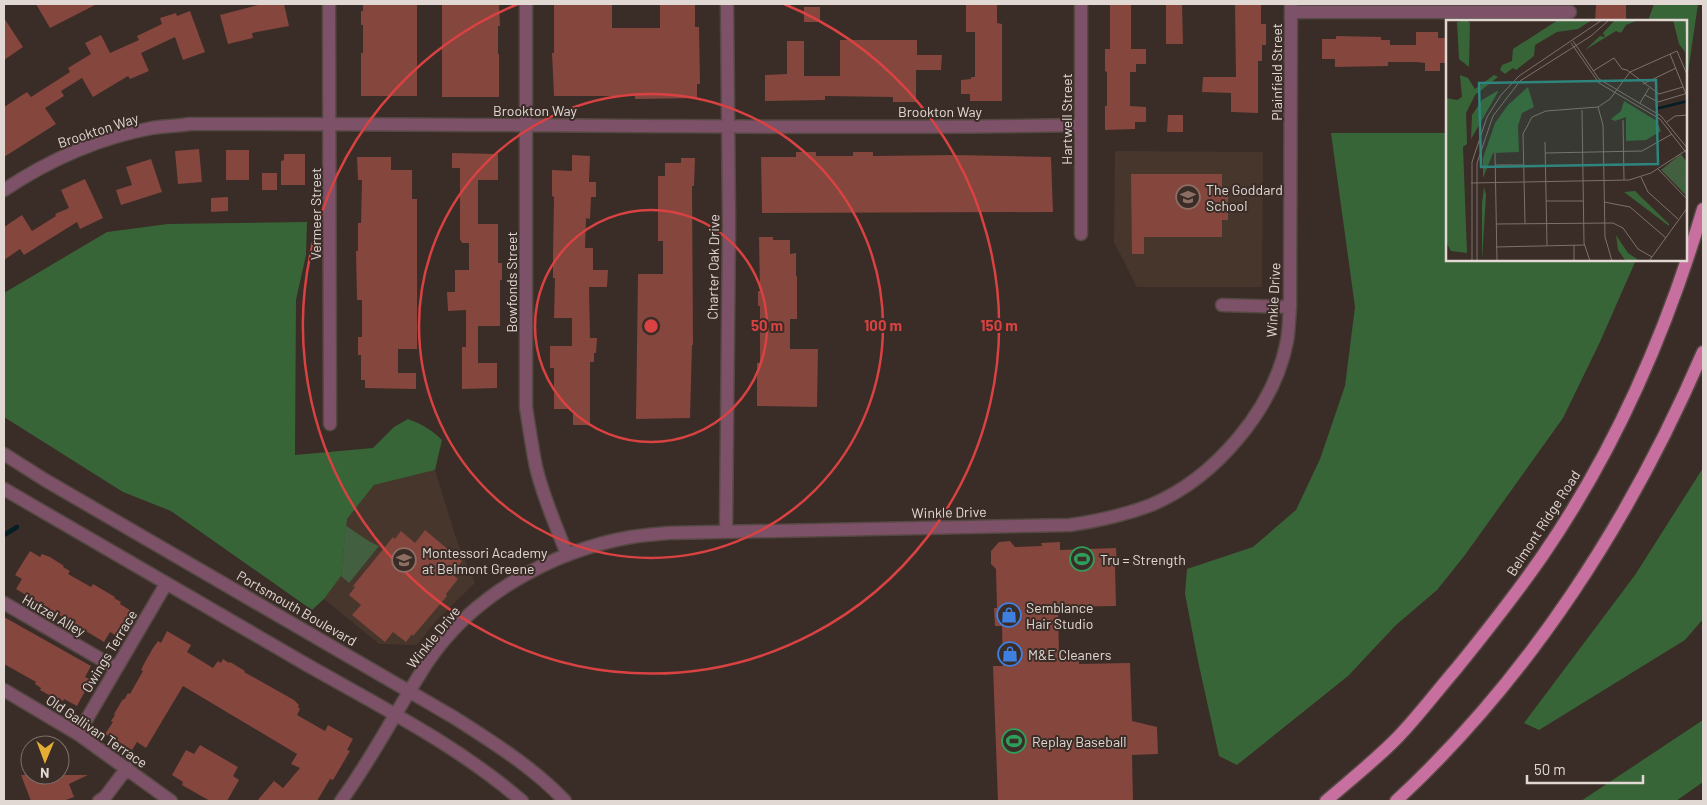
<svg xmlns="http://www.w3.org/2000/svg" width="1707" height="805" font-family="Barlow,sans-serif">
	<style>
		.education { fill: #47362c }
		.green { fill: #425f40 }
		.forest { fill: #386537 }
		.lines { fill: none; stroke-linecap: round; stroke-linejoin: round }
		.stream { stroke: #051e26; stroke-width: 4.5 }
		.building { fill: #85463e }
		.minor-casing { stroke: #554842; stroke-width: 15 }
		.major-casing { stroke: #554842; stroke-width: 15 }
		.minor { stroke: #7d5167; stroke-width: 12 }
		.major { stroke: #c76f9e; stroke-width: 12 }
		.ring { fill: none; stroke: #d84242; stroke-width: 2.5 }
		.labels { text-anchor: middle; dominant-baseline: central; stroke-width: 4; stroke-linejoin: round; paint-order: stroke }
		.street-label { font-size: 14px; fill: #e1d8d4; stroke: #3a2c26 }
		.poi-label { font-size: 14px; fill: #e1d8d4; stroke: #3a2c26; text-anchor: start }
		.inset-river { fill: none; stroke: #051e26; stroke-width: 2.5 }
		.inset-road { fill: none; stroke: #7d716c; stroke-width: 1 }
		.view { fill: #2e857d; fill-opacity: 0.15; stroke: #2e857d; stroke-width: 2.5 }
		.inset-edge { fill: none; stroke: #e1d8d4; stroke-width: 2.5 }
		.centre { fill: #d84242; stroke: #3a2c26; stroke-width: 2.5 }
		.ring-label { font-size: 15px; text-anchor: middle; font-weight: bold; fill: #d84242; stroke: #3a2c26; stroke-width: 4; stroke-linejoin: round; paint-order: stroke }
	</style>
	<rect width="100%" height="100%" fill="#3a2c26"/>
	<path class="education" d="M1115,151L1263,152L1262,287H1137L1114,242Z
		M435,470L458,544L475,583L436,621L417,645L379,644L324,599L341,576L347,519L374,485Z"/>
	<path class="green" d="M338,521C353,529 364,540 379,546L349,583L341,576L345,536Z"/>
	<path class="forest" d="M1654,4H1698L1686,86V21H1648Z
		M1331,133H1447V260H1636L1599,344L1563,418L1465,555L1437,590L1396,625L1348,676L1237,765L1219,756L1198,661L1185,594L1187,569L1253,547L1296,510L1320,459L1345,386L1355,307Z
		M307,222L306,255L296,300L295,455L373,448L394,427L408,419C422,424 432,430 442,440L435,470L374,485L347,519L341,576L324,599L312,610L171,511L123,492L4,417V293L107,232L168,224Z
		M1703,468V619L1685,640L1539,730L1524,723L1635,575Z
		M1703,720V782L1676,801H1581Z"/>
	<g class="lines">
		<path class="stream" d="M4,535L17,527"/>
	</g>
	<path class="building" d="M36,4H97L50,28Z
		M262,4H284L289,26L252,33L253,38L228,44L220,15Z
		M363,4H417V96H361V53H363V25H361V11H363Z
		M442,4H499L500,26H498V54H499V97H442Z
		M554,4H612V28H660V4H695V27H699L700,84H697V98L635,99V96H554L552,53H554Z
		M966,4H997V23L1002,24V101H970V94H961V80L971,79V77H975V32H966Z
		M1110,4H1131V49H1146V64H1136V72H1130V106L1146,107V122H1135V129L1105,130V106H1107V72L1105,71V49H1110Z
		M1166,4H1182L1183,44H1166Z
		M1235,4H1261V24H1266V45H1262V61H1258V113L1231,112V93L1202,92L1203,77H1236Z
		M1596,5H1626V21H1595Z
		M804,7H820V22H804Z
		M190,11L205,52L183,60L175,37L141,53L149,71L130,79L128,76L93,97L82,78L61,91L64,96L45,108L56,124L4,157V107L27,92L31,97L70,72L68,68L91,54L85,43L101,35L110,53L139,40L137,36L162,24L160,18L176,13L177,16Z
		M4,18L23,47L4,60Z
		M1416,32H1438V38H1447V63H1440V71H1425V63L1416,62H1388V66L1335,67V59H1322V39H1336V36L1381,37V40H1390V45H1416Z
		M840,40H917V55H942L941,70H916V102H893V97L825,96V100L765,101V75L787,74V41H804V76H840Z
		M1168,115H1183V132H1167Z
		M199,149L202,182L178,184L175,151Z
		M226,150H249V180H226Z
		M796,152H816V156H853V152H873V156L956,155L1051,157L1053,212L762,213L761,157H796Z
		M452,153L498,154V180H478V224H498V263H502V280H500V326H478V363H497V388L462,389V347H466V310L448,311L447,292H455V270H469V243H462L460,239V168H452Z
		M284,154H305V185H281V161L284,160Z
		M572,155L590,156L589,182H596V197H591L590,219L586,218L585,248H593V270H608L607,287H589L590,338H597L596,353H594V362H590V425H573V409H554V368H550V346H572V318H554L555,278H553V255L554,197L552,196V170L572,171Z
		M357,157H391V170H412V199H417V349H398V373H416V389L365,388V380H361V355H358V337H362V300H357L356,251H358V223H361L362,180H358Z
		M681,158H695L694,186H692L693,345H692L690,418L636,419L638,274H663V241H658V176H665V163H681Z
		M151,159L162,192L121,205L116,190L132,185L126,167Z
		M262,173H277V190H262Z
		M1131,174H1222V192H1228V220H1222V237H1144V254H1132Z
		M85,179L103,218L80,229L77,222L24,255L20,249L4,260V227L22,215L32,231L56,216L55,214L69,208L61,190Z
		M228,197V211L211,212V198Z
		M759,237H773V240H790V254L796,253V276H797V319H790V349H818L817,407L757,406V363H760V306H758V291H760Z
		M425,530L462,561L452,574L458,579L446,594L447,596L413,636L412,634L406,642L393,632L385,642L352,615L361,605L349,595L355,587L353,586L393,537L395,539L401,531L415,543Z
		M1010,541L1015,547L1042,546L1041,543L1060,542V550L1116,548L1117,567H1115L1116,606L1058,607L1059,655H1079V664L1130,663L1132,721L1157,727L1158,754L1132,755L1133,801H998L993,666H1003L1002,626H995L994,608H997L996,569L991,564V551L999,542Z
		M30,551L40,557L42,554L50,557L64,566L63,567L70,571L68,574L91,587L93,584L115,597L114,598L121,602L120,604L133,612L118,637L110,632L104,642L16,589L22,579L15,575Z
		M4,617L91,666L85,677L91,680L77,706L64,699L63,701L56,699L40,690L41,688L35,684L36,682L4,664Z
		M167,631L191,645L187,652L213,668L218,661L221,663L223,659L229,663L230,662L245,671L244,672L294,700L299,705L298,707L300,709L297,715L325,731L328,725L353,739L347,750L350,751L333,780L330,779L317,801H257L274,781L283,788L300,768L291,764L297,754L183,686L146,748L137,742L132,750L105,734L113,722L111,721L115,715L114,714L123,699L124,700L128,693L130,694L143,671L141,670L145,662L153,648L158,641L161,643Z
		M200,745L238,767L233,776L239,780L227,801H210L182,785L183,782L172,775L186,750L194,754Z
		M21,775H88L69,784L74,797L63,801H31Z"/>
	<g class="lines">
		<g class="minor-casing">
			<path id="minor" d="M329,4L330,424
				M526,4V407C529,427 532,447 536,467C543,497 556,526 567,554
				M1291,12H1570
				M4,190C49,160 98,138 152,128C164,126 177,126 190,124C487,123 784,130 1081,125
				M1081,234V4
				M1222,305L1290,307
				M4,454L45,480L455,718C494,743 534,768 565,801
				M4,489C103,547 202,605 302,662C377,705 456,744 522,801
				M726,531L729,224L727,4
				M4,603L116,668
				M4,690L78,734L171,801
				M78,734L166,584
				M99,801L105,797L127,768
				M341,801C373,757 397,709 427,663C472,595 552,551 631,537C643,535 656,534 668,533L1070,525C1098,521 1125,515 1151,505C1215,478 1274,409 1287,341C1289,330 1289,318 1290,307L1291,4"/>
		</g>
		<g class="major-casing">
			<path id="major" d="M1326,801C1350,780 1377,759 1399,736C1419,715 1437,691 1456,669C1486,632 1516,594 1543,555C1615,450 1667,331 1703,209
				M1396,801C1530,677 1631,519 1703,352"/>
		</g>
		<use href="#minor" class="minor"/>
		<use href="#major" class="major"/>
	</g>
	<g class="ring">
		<circle cx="651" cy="326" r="116"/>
		<circle cx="651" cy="326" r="232"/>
		<path d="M784 4A348 348 0 1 1 518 4"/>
	</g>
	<defs>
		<g id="school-ring" transform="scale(1.25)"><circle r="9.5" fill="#3a2c26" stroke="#8d6e63" stroke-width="1.5"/><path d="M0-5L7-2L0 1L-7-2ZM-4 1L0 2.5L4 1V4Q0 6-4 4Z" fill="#8d6e63"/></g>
		<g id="stadium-ring" transform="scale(1.25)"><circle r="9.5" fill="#3a2c26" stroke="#2e9e5b" stroke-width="1.5"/><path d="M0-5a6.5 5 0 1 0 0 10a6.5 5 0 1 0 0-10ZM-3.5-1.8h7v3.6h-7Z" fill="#2e9e5b"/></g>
		<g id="shop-ring" transform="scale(1.25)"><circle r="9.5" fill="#3a2c26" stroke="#3f7fe0" stroke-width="1.5"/><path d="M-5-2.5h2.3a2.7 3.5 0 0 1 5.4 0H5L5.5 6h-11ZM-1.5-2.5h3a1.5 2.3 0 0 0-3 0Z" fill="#3f7fe0"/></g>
	</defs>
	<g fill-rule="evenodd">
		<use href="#school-ring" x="1188" y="197"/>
		<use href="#stadium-ring" x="1082" y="559"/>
		<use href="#school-ring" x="404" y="560"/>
		<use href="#shop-ring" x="1009" y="615"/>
		<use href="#shop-ring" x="1010" y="654"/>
		<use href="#stadium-ring" x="1014" y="741"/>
	</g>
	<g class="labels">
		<g class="street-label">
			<text transform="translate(1276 72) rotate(-90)">Plainfield Street</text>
			<text x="535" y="110">Brookton Way</text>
			<text x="940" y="111">Brookton Way</text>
			<text transform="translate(1066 119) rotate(-90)">Hartwell Street</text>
			<text transform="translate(98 130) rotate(-18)">Brookton Way</text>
			<text transform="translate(315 214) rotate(-90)">Vermeer Street</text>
			<text transform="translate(713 267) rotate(-89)">Charter Oak Drive</text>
			<text transform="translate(511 282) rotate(-90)">Bowfonds Street</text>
			<text transform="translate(1273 300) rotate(-87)">Winkle Drive</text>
			<text transform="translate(949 512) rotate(-1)">Winkle Drive</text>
			<text transform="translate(1543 523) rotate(-57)">Belmont Ridge Road</text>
			<text transform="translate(297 608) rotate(30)">Portsmouth Boulevard</text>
			<text transform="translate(54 615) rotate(30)">Hutzel Alley</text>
			<text transform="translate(433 637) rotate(-51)">Winkle Drive</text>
			<text transform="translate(109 651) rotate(-59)">Owings Terrace</text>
			<text transform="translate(97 731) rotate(34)">Old Gallivan Terrace</text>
		</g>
		<g class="poi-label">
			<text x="1206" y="189">The Goddard<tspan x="1206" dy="16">School</tspan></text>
			<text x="422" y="552">Montessori Academy<tspan x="422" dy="16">at Belmont Greene</tspan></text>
			<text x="1100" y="559">Tru = Strength</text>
			<text x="1026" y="607">Semblance<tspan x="1026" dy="16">Hair Studio</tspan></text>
			<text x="1028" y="654">M&amp;E Cleaners</text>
			<text x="1032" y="741">Replay Baseball</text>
		</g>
	</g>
	<g transform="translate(1446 20)">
		<rect width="241" height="241" fill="#3a2c26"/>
		<path d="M235,134L241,142V176L215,150Z" fill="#425f40"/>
		<path d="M21,0L24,3L23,47L13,39L11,2ZM112,0H146L132,9L111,12L89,25L88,36L70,50L67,48L59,54L54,50L56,45L66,41L67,29ZM169,0L190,1L180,5L175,13L170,11L139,30L154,16L159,17L157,13ZM227,0H240L239,32L233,24ZM14,55L22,58L29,69L48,55L52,57L29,75L20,93L21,124L17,127L21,233L5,231L0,222V78L11,80L16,77ZM82,67L88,87L76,93L72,106L73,132L47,133L37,158V138L49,103L62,85ZM51,71L52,72L25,119L26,95L36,80ZM178,81L211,101L215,111L200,120L180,121V97L169,101L165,99L175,91ZM239,140L241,142V176L234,169L241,160L236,151ZM38,167L40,175L36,241V184ZM189,171L223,204V206L178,172ZM170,215L182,233L194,241L179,240L172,230Z" fill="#386537"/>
		<path class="inset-river" d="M209,89L242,81"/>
		<path class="inset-road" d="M127,21L153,59L215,96L242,129M125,23L153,63L214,99L242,135M224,34L240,74M147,51L168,38L176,49L181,50L213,74L237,67M197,64L230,48M199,75L212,82L242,73M194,83L203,68M152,87L157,105L159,217L166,241M136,90L138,223L144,241M177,100L178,160M221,102L229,96L242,95M99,122L101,225M49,133L51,241M99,133L196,131L226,114M49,145H77M212,149L242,180M195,157L202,172L232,199M25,163L183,160L205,153L242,129M100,181H137M158,182L184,187L220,218M79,203L77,114L86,97L100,91L152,87L164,79L184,52L231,31L242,57M50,204L167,203L177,208L192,229L206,237M128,225V241M50,227L138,225M26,241V142L41,97L55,75L73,56L156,0M31,241V143L47,96L74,61L145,16L163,0M203,241L242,187"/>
		<path class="view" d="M210,60L212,144L35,147L33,63Z"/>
		<rect width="241" height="241" class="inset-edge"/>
	</g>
	<circle cx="651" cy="326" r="8" class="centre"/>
	<g class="ring-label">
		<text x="767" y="331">50 m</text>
		<text x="883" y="331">100 m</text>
		<text x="999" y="331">150 m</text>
	</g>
	<rect width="1707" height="805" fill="none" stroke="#e1d8d4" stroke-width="10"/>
	<g transform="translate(45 760) rotate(181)"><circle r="24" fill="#3a2c26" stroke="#7d716c"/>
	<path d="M0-4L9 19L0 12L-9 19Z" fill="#e4ae35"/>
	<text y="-8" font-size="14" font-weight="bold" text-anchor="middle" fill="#e1d8d4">N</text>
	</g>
	<path d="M1527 775v8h116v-8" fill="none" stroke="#e1d8d4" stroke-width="2.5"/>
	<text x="1534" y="775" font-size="15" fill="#e1d8d4" stroke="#3a2c26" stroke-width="4" paint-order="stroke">50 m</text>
</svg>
